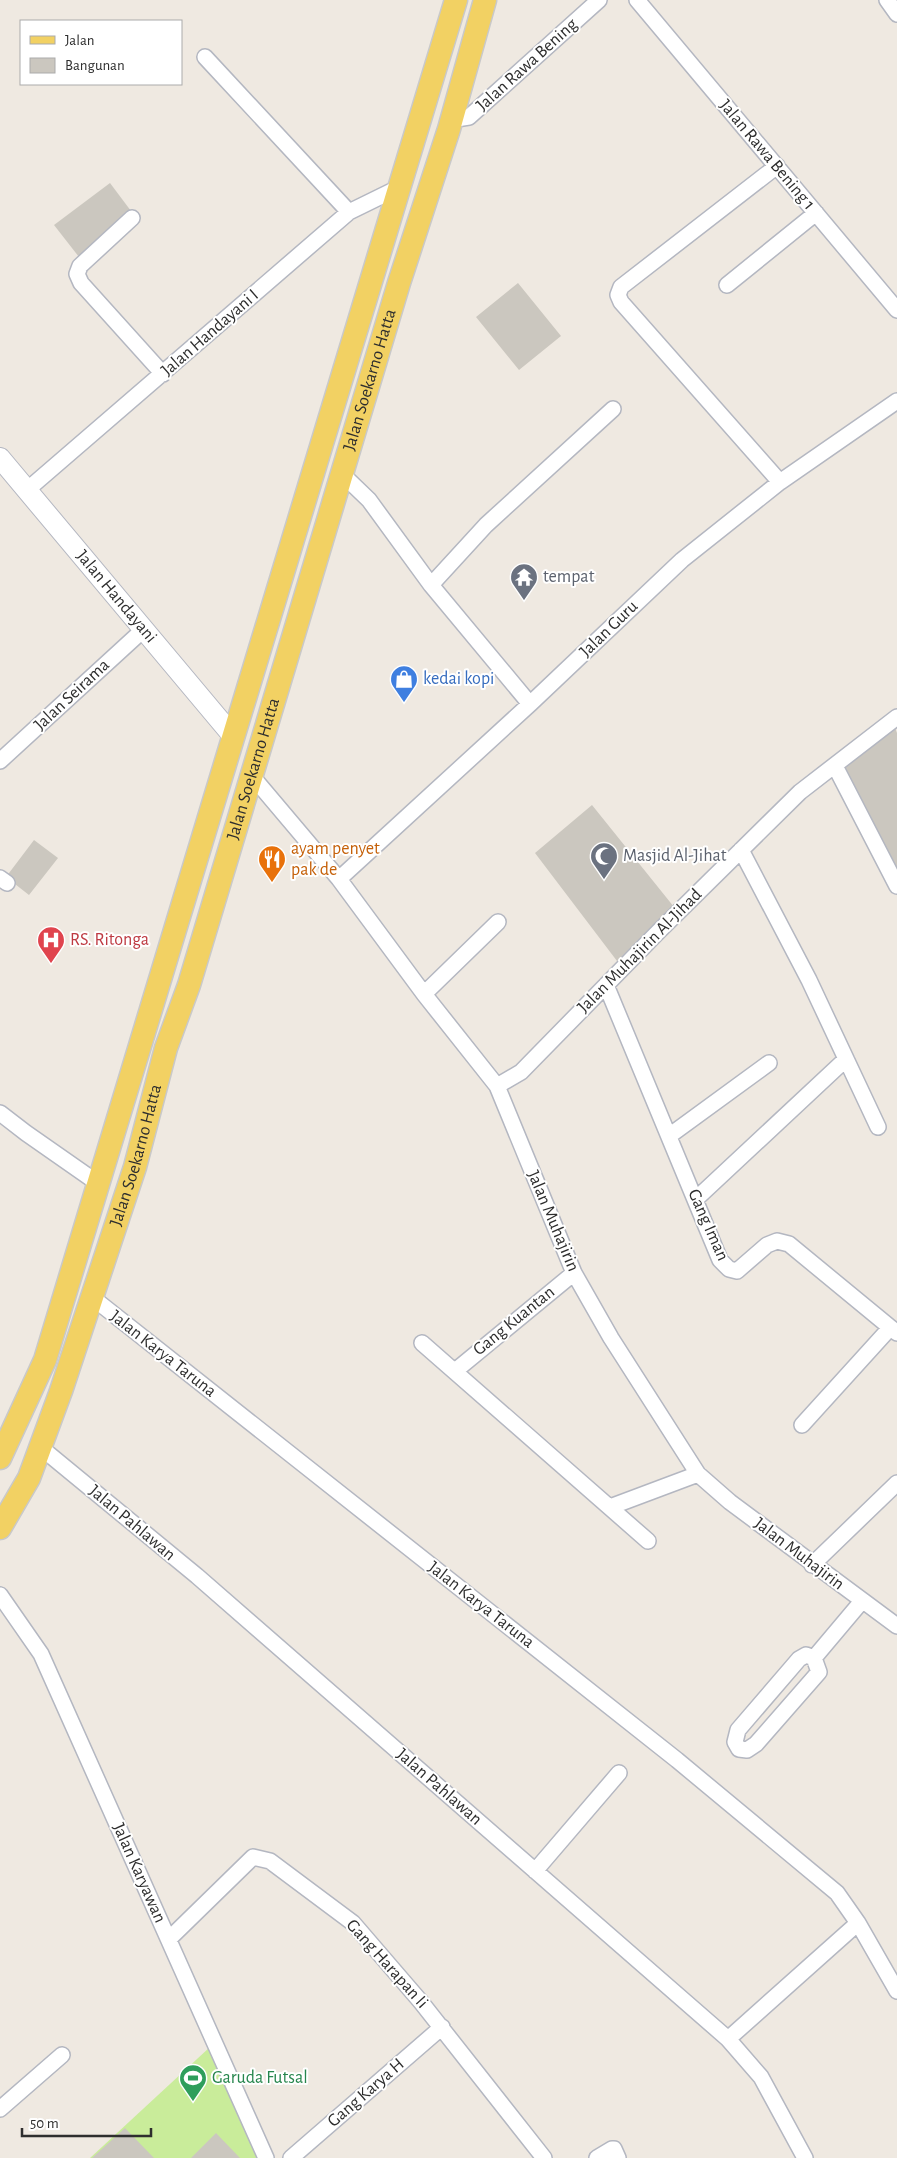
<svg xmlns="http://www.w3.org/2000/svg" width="897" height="2158" font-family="'Alegreya Sans',sans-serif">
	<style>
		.pitch { fill: #c9ec9a }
		.building { fill: #cbc7bf }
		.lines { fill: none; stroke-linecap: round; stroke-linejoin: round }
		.street-casing { stroke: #b4b7c1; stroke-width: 18 }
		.secondary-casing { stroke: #b4b7c1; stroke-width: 22 }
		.primary-casing { stroke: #c9c9c9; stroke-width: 25 }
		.street { stroke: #fff; stroke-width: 15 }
		.secondary { stroke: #fff; stroke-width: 20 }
		.primary { stroke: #f2d163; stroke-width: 22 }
		.labels { text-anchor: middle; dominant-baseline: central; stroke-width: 4; stroke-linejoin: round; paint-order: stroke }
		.street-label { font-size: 18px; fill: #2e2e2e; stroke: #fff }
		.worship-label { font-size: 18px; fill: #5b616d; stroke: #fff; text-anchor: start }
		.shop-label { font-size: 18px; fill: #366cbe; stroke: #fff; text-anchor: start }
		.food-label { font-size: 18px; fill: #c56008; stroke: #fff; text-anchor: start }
		.health-label { font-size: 18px; fill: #be3a42; stroke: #fff; text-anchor: start }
		.leisure-label { font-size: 18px; fill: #27864d; stroke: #fff; text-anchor: start }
	</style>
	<rect width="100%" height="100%" fill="#efe9e1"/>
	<path class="pitch" d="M210,2047L261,2158H90Z"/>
	<path class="building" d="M110,183L134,215L79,257L54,225Z
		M518,283L561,336L519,370L476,317Z
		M895,728L897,733V871L843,767Z
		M592,805L674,907L617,961L535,853Z
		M34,840L58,858L29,895L6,877Z
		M125,2128L154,2158H92Z
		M216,2133L240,2158H191Z"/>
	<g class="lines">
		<g class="street-casing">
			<path id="street" d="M637,0L897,310
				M887,0L897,14
				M205,57L349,212
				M450,120L469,117L599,0
				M777,166L621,287L618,295L621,302L780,482
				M132,218L80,266L77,274L81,283L163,374
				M727,285L816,213
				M342,474L369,500L431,585L530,704
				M27,490L349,212L400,187
				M431,585L486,525L613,409
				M0,761L143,630
				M835,766L897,886
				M252,776L339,879L424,994L497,1086L574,1273L611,1338L698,1474L730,1502L897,1626
				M741,850L809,980L878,1127
				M0,878L7,883
				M339,879L530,704L682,560L780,482L897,401
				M606,985L720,1260L729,1269L737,1271L767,1245L777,1241L789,1244L897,1333
				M424,994L498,922
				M497,1086L521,1072L658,932L800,792L897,717
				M0,1113L26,1133L99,1184
				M669,1136L769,1063
				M696,1199L846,1059
				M93,1298L677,1760L837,1893L858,1923
				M422,1343L648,1541
				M455,1371L574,1273
				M802,1425L890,1328
				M39,1446L197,1576L728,2039L761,2077L805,2158
				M610,1507L698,1474
				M812,1565L897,1483
				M0,1595L41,1654L266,2158
				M806,1655L814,1658L819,1672L756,1744L747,1750L739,1749L735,1742L738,1730L799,1659Z
				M814,1658L862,1601
				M535,1871L619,1773
				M169,1939L253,1857L270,1861L353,1923L421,2002L544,2158
				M728,2039L858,1923L897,1991
				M0,2109L62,2055
				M291,2158L442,2027
				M597,2158L612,2149H614L618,2158"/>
		</g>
		<g class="secondary-casing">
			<g id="secondary">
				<path id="s1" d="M0,458L233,736"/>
			</g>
		</g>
		<g class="primary-casing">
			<g id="primary">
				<path d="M0,1458L45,1360L456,0"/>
				<path id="s2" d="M0,1528L29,1478L61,1391L135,1167L166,1048L189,985L399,283L449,129L485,0"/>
			</g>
		</g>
		<use href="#street" class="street"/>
		<use href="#secondary" class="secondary"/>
		<use href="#primary" class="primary"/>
	</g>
	<defs>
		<g id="temple-pin" transform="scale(1.4375)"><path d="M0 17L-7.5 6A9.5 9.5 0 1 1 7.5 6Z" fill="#6b7280" stroke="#fff"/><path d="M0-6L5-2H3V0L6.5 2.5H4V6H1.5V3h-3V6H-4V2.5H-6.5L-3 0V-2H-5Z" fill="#fff"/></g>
		<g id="shop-pin" transform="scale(1.4375)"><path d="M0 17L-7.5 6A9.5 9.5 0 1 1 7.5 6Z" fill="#3f7fe0" stroke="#fff"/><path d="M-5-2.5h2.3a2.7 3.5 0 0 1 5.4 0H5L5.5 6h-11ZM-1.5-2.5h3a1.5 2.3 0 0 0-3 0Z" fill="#fff"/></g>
		<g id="mosque-pin" transform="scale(1.4375)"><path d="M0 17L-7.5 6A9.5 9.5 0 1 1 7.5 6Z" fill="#6b7280" stroke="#fff"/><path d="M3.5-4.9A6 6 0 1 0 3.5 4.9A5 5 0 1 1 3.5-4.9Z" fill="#fff"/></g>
		<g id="restaurant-pin" transform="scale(1.4375)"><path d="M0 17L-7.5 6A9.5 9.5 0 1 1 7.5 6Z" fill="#e8710a" stroke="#fff"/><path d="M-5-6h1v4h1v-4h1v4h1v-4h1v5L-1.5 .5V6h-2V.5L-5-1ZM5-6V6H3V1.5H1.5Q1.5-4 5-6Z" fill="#fff"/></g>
		<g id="hospital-pin" transform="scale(1.4375)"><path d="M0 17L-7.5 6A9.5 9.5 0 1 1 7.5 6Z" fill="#e0444e" stroke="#fff"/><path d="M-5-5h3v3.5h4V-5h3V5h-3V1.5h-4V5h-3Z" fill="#fff"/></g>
		<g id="stadium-pin" transform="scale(1.4375)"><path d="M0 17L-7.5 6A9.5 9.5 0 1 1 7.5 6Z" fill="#2e9e5b" stroke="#fff"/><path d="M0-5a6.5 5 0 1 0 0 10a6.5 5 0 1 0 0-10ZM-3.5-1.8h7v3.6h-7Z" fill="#fff"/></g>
	</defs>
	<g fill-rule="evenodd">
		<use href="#temple-pin" x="524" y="577"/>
		<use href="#shop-pin" x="404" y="679"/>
		<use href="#mosque-pin" x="604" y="856"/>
		<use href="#restaurant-pin" x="272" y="859"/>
		<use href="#hospital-pin" x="51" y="940"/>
		<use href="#stadium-pin" x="193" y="2078"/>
	</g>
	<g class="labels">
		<g class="street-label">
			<text transform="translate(527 65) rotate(-42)">Jalan Rawa Bening</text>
			<text transform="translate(767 155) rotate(50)">Jalan Rawa Bening 1</text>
			<text transform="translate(210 333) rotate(-41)">Jalan Handayani I</text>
			<text stroke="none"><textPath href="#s2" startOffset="1208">Jalan Soekarno Hatta</textPath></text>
			<text stroke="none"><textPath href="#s1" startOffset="181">Jalan Handayani</textPath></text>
			<text transform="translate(609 629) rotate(-44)">Jalan Guru</text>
			<text transform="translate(72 695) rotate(-43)">Jalan Seirama</text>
			<text stroke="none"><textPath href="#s2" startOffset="802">Jalan Soekarno Hatta</textPath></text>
			<text transform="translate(640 951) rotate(-45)">Jalan Muhajirin Al-Jihad</text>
			<text stroke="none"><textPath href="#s2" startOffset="398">Jalan Soekarno Hatta</textPath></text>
			<text transform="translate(553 1221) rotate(67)">Jalan Muhajirin</text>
			<text transform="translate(708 1225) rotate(66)">Gang Iman</text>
			<text transform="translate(514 1321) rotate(-39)">Gang Kuantan</text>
			<text transform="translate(163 1354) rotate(38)">Jalan Karya Taruna</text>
			<text transform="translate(132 1523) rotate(40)">Jalan Pahlawan</text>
			<text transform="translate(799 1554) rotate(37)">Jalan Muhajirin</text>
			<text transform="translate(481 1605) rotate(38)">Jalan Karya Taruna</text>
			<text transform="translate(439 1787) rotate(41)">Jalan Pahlawan</text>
			<text transform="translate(139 1873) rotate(66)">Jalan Karyawan</text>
			<text transform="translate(387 1964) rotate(48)">Gang Harapan Ii</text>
			<text transform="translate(366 2093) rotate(-41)">Gang Karya H</text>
		</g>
		<g class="worship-label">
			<text x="543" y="577">tempat</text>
			<text x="623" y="856">Masjid Al-Jihat</text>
		</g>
		<g class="shop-label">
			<text x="423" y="679">kedai kopi</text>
		</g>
		<g class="food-label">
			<text x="291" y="849">ayam penyet<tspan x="291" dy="21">pak de</tspan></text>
		</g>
		<g class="health-label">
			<text x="70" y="940">RS. Ritonga</text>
		</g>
		<g class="leisure-label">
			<text x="212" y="2078">Garuda Futsal</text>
		</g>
	</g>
	<rect x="20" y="20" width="162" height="65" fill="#ffffff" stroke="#ababab"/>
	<rect x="30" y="36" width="25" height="8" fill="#f2d163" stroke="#ababab"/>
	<text x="65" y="45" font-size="15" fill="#2e2e2e">Jalan</text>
	<rect x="30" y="58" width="25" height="15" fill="#cbc7bf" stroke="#ababab"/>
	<text x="65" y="70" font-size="15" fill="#2e2e2e">Bangunan</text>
	<path d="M22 2128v8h129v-8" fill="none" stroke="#2e2e2e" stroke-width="2.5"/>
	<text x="30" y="2128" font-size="15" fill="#2e2e2e" stroke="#ffffff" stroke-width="4" paint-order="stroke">50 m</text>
</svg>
